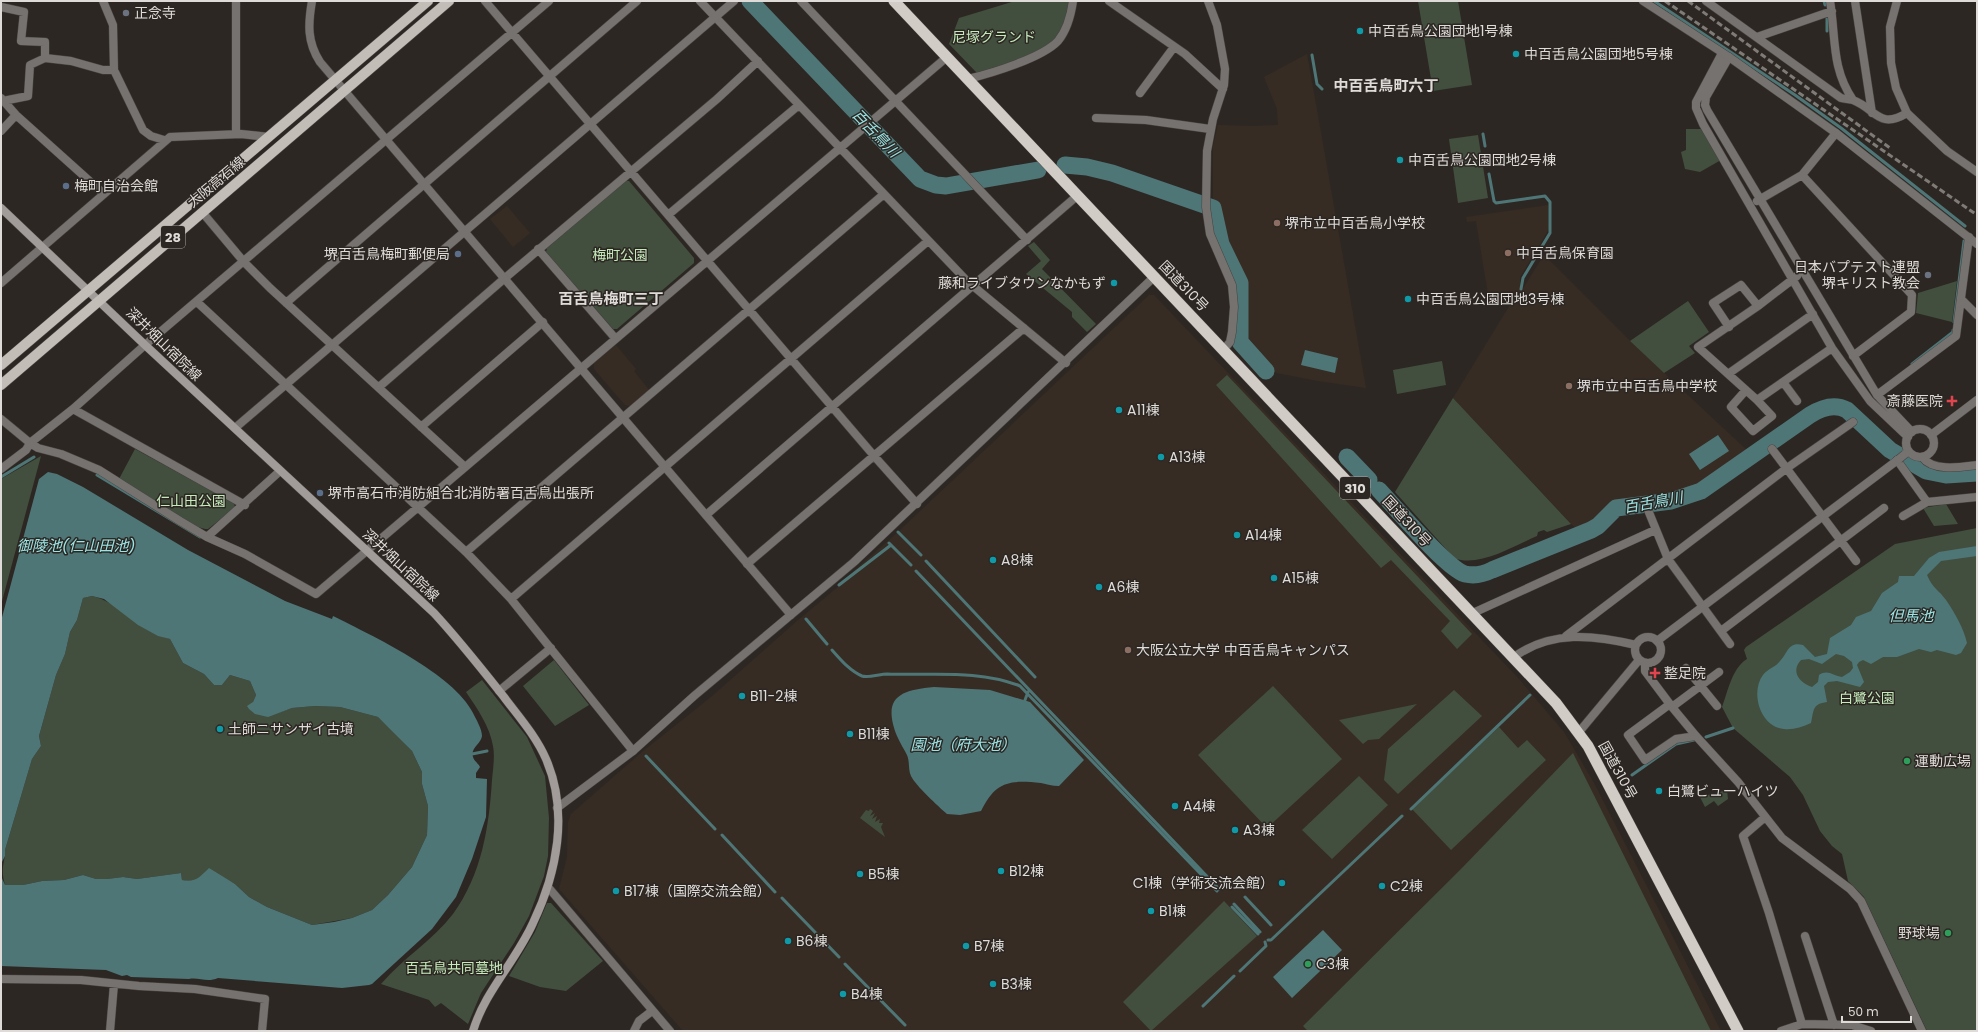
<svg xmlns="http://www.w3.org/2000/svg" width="1978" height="1032" font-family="Poppins,'Noto Sans JP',sans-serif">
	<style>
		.built { fill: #372c23 }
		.green { fill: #424f3e }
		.water { fill: #4e7677; fill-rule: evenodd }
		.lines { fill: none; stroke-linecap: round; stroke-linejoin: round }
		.stream { stroke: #4e7677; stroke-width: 3 }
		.river { stroke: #4e7677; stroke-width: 17 }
		.minor-casing { stroke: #494440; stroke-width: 9 }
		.tertiary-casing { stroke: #494440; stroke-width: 9 }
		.secondary-casing { stroke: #494440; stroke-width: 9 }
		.primary-casing { stroke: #494440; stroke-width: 11 }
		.trunk-casing { stroke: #494440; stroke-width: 12 }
		.minor { stroke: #757270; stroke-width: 8 }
		.tertiary { stroke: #757270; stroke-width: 8 }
		.secondary { stroke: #a19c99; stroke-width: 8 }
		.primary { stroke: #c3bdb8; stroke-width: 10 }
		.trunk { stroke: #d2ccc6; stroke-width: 11 }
		.rail { stroke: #7f7b77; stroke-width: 3; stroke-dasharray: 6 3; stroke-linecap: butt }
		.tertiary-bridge-casing { stroke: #494440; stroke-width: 9; stroke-linecap: butt }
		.tertiary-bridge { stroke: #757270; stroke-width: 8 }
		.worship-dot { fill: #6b7280; stroke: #2d2723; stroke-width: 1.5 }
		.culture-dot { fill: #0f9aa8; stroke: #2d2723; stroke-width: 1.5 }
		.service-dot { fill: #5c6f8a; stroke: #2d2723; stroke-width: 1.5 }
		.education-dot { fill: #8d6e63; stroke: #2d2723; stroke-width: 1.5 }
		.health-dot { fill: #e0444e; stroke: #2d2723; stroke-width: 1.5 }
		.leisure-dot { fill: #2e9e5b; stroke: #2d2723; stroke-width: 1.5 }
		.labels { text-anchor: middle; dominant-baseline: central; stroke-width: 3; stroke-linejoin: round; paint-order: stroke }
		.shield { fill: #2d2723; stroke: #a9a5a2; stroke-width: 1 }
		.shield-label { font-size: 13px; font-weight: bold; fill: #dedbd8 }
		.poi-label { font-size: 14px; fill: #dedbd8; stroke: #2d2723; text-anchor: start }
		.park-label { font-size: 14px; fill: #c5ebbb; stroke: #2d2723 }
		.street-label { font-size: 14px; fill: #dedbd8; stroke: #2d2723 }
		.neighbourhood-label { font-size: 15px; font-weight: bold; fill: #dedbd8; stroke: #2d2723 }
		.water-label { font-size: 15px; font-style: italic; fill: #9ae6e7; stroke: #2d2723 }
	</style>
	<rect width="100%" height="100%" fill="#2d2723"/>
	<path class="built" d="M1307,54L1314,93L1366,388L1318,381L1277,373L1268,368L1245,343L1242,337V283L1223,242L1221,229H1218L1217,205L1213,204V146L1218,125L1253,126L1278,125L1277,109L1264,77Z
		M1548,205L1549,229L1520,277V289L1522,290L1544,255L1630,341L1750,453L1706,485L1676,497L1658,500L1644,499L1616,505L1610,509L1595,525L1579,532L1453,398L1513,300L1505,294L1503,296L1489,300L1476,221L1467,222L1466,217Z
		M507,206L530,233L513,247L490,219Z
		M1149,295H1154L1518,678L1564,732L1594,783L1721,1031H683L559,889L567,857L568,822L571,814L642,752L711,697L797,621L839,586L838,585L898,532Z
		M616,345L636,369L634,371L649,390L630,406L625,405L594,369V363Z"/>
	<path class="green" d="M1015,1H1069C1068,13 1064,29 1056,39C1041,56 999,65 977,73L949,44L959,18Z
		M1418,1H1458L1472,85L1433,91Z
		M1686,129H1701L1721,160L1700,172L1685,169L1681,152L1686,150Z
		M1478,135L1488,198L1458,203L1449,139Z
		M624,181H629L694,258V263L617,329H613L546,252L547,248Z
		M1034,242L1050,260L1042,269L1096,324L1087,332L1072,317V312L1026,274L1041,261L1028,246Z
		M1957,281L1952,322L1916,313L1918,293Z
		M1688,301L1709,332L1689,346L1695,353L1664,373L1630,341Z
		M1442,361L1446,385L1397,394L1393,370Z
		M1227,375L1472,634L1457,649L1441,631L1450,621L1391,560L1381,568L1216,385Z
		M1453,398L1571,524L1547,532L1544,530L1538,532L1537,536C1514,546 1479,568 1454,558L1395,492Z
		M135,449L234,503L235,508L208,529C193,531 136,489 119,479Z
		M41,456L1,605V479Z
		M1946,504L1958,524L1934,526L1923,508Z
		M1977,528V1031H1927L1864,897L1848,881L1842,854L1832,846L1820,831L1803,795L1790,777L1733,728L1722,707C1728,691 1732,668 1747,659L1744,650L1746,647L1895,544Z
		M92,596C121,603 141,631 170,639L183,663L204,674L214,685H222L230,675L250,681L256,695L253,702L268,716L292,708L315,706L340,707L378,717L391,729L412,751L422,772V784L428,806L427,835L412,867L388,895L372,910L352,918L312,925L267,907L249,897L235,884L222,877L200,878L191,882L182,880L181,873L137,879L123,877L107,879H96L83,875L64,880L42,881L23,885H5C0,867 5,865 5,850L32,759L41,746L39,736L56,675L65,654L70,632L77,620L83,598Z
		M554,660L589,705L555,726L523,686Z
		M482,680L527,737L545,776L549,818L548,856L544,876L529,916L514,943L481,993L468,1024L441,1003L435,1007L429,1000L381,984C403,958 432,941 453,914C482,874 489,827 492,780C493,769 495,756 493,746C490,727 477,708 466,692Z
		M1273,686L1342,759L1267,828L1198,755Z
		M1454,690L1482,716L1398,794L1384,780L1388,749Z
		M1417,704L1379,739L1368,740L1363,744L1339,720Z
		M1499,727L1518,748L1527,740L1546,760L1451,850L1412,809Z
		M1573,753L1711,1031H1308L1303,1026L1461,869Z
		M1359,776L1388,805L1332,859L1302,830Z
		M1727,790L1728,799L1718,806L1714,801L1705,807L1700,797Z
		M870,809L873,811L870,816L875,813L872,819L877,816L875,822L880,819L879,823H883L881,827L885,837L860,818L866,810L869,811Z
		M1224,901L1257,936L1151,1031L1123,1002Z
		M547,903H551L603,961L566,991L540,987L509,976L535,932Z"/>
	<path class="water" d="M1305,350L1338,358L1335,373L1301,365Z
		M1718,435L1729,451L1700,470L1689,454Z
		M48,472L57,474L83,487L188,550L285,601L332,619L333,616C371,635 454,674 473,713C476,719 482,729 482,736C481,744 470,748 473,757C474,761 478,763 480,767L476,773V778L487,779L486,817L472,859L456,897L432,929L372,984L369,985L342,988L218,978C207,983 199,977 189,979L131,977L127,975L122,976L106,970L1,966V876L5,885H23L42,881L64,880L83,875L96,879H107L123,877L137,879L181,873L182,880C195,883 200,877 209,868L235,884L249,897L267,907L312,925L334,922L352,918L372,910L388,895L412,867L427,835L428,806L422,784V772L412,751L378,717L340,707L315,706L292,708L268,717L255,714L249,709L247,706L253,702L256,695L250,681L230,675L222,685H214L204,674L183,663L170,639L158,636L138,625L104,599L92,596L83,598L77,620L70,632L65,654L56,675L39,736L41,746L32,759L5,850V856L1,864V621L39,479Z
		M1977,546V556L1941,561L1927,575C1933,589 1939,590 1946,600C1955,613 1964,629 1967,643L1961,653L1956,655L1937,650L1931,652L1919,649L1897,657H1883L1871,664L1863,660L1859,662L1857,665L1864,682L1860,687L1837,681L1828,682L1824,686L1827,702C1812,704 1814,710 1811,723C1802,727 1793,730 1784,729C1760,727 1750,692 1763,675C1767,669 1776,667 1780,661C1788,653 1788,641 1803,645L1815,657L1827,654L1830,638L1851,625L1856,617L1871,611L1882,593L1898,582L1899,576H1914L1929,558L1939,552ZM1836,654L1844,656L1852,662L1853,668L1850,672L1842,677C1833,676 1828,669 1819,675L1818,682L1812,687C1800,683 1790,672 1801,660L1809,659L1822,664Z
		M934,687L990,690L1030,702L1084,760L1059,786C1052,786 1047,784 1041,783C1009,780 996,781 981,811L960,815L947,814C938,806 916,786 911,776C908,770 910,762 907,755C904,749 900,743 897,736C882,698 899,690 934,687Z
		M1323,930L1342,950L1292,998L1273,977Z"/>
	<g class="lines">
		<path class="stream" d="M1654,1L1795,95L1841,128L1965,226
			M1824,1L1825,5
			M1827,18V31
			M1312,55L1317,84L1322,89
			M1483,134L1485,146
			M1489,174L1494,201L1496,203L1545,196L1550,202V233L1523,278L1521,289
			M1211,206L1212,204
			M1954,322L1964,241
			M1912,364L1953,332V330
			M97,475L200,537
			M1,477L34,457
			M898,532L921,555
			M889,543L911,565
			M926,561L1035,677
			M916,571L1219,889
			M839,585L891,545
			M806,619L827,644
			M832,650C841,660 850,671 862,676C868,678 880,674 887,674C930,676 978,669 1020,686L1217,891
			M1025,700L1028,692
			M1706,737L1733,728
			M472,754L487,751
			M646,756L715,829
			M1632,775L1676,744L1694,740
			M1411,809L1530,695
			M722,835L775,892
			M1245,897L1271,925
			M782,898L839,957
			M1234,904L1260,932
			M1232,907L1258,934
			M1268,940H1271L1402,816
			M845,964L905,1025
			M1240,971L1266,946L1265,942
			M1203,1006L1234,976"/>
		<path class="river" d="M750,1L920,179L936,185L946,186L1038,170
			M1065,165L1087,167L1112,173L1213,208L1221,244L1240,283V342L1266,371
			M1347,457L1369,480
			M1379,490C1395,507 1446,568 1465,574C1474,576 1484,574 1492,570L1591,530L1598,526L1616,508L1671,501L1701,491L1810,415C1821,408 1834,403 1847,410L1890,450L1926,471L1946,475L1977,473"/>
		<g class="minor-casing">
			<path id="minor" d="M103,1L113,25L114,70L143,130L151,136L164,140
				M485,1L875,457L917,504
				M700,1L967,281L1066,363
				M801,1L1027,240
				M1109,1L1185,54L1223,89
				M1208,1L1217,25L1225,69L1224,85L1213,119L1207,151L1206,207L1210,234L1232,285L1234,307L1232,332L1230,342L1224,349
				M1706,1L1841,98C1844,99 1850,99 1853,100C1876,109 1879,130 1907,113
				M1830,1C1836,37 1831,68 1853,100
				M1855,1L1872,113
				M1,7L24,12L21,41L45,42V58L30,65L28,96L3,101
				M1757,37L1832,11
				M1722,53L1696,102V108L1703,124L1832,348L1870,401L1908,437
				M1729,57L1706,97L1705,105L1707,110L1877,395L1912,432
				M45,58L71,61L103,70H114
				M968,79C992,73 1042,58 1058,41C1067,30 1071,15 1073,1
				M1140,93L1174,47
				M1,98L16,115L104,194
				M1096,118L1146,120L1210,129
				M1,131L16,115
				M236,134V1
				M1802,175L1912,295L1911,312L1853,356
				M1757,201L1802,175L1836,133
				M202,212L244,262L270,288L465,467
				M668,215L799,105
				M538,249L615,338
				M1797,276L1758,306L1698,347L1757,400L1832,348
				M1,283L170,137L241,134L269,137
				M1961,299L1977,315
				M197,302L466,552L511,599L633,751
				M286,303L637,1
				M1729,327L1713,303L1741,285L1758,306
				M1728,374L1813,314
				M1783,382L1797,401
				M379,387L505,278L717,99L758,61
				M1746,390L1731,407L1753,431L1772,416L1757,400
				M1877,395L1956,336L1969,237
				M73,409L145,345L549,1
				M1,419L30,443L73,409L245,505
				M421,427L543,322
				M1906 443a14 14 0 1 1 28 0a14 14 0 1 1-28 0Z
				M1772,449L1856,561
				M1922,457C1933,472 1961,467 1977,465
				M1897,460L1927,502L1977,497
				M1,469L26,450L30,443L38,448L61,454L99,470L180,521L207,537L245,554L316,594L947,57
				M1648,510L1668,559L1730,644
				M706,515L1077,196
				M1903,516L1927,502
				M207,537L280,471
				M466,552L884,194
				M747,564L1024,328
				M511,599L928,241
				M1473,613L1655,530
				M1721,631L1884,508
				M1566,636L1787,468L1853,422
				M1635 650a13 13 0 1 1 26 0a13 13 0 1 1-26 0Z
				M1514,657C1551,630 1594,635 1636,645
				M1645,663V671L1672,707L1696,736L1738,782L1782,838L1850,889L1861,901L1922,1031
				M1686,668L1717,706
				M499,691L551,648
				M1670,704L1628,735L1645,760L1676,739L1696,736
				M1672,707L1719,672
				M1764,818L1743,836L1769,913L1802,1024L1781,1031
				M1805,936L1834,1025
				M1,979L81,980L139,986L195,989L265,999L262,1031
				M1802,1024L1852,1025L1871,1031
				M110,1031L114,984
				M634,1031L639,1021L652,1011"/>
		</g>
		<g class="tertiary-casing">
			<path id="tertiary" d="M312,1C308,24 307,42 320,62L791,615
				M1643,1L1729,57L1836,133L1977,244
				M1897,1L1890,27L1891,63L1896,88L1907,113L1947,151L1977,172
				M235,428L734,1
				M1931,435L1977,400
				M1657,641L1899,459
				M1579,732L1639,660
				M557,808L633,751L694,696L854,562L1154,277
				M548,887L670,1031"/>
		</g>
		<g class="secondary-casing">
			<path id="secondary" d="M1,208L145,345L434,613C459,640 481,668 504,697C519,717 536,736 546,759C569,812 557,873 533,923C516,961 485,991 473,1031"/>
		</g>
		<g class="primary-casing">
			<path id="primary" d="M1,365L428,1
				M1,385L449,1"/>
		</g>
		<g class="trunk-casing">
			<path id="trunk" d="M894,1L1556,703L1588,746L1738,1031"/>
		</g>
		<use href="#minor" class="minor"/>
		<use href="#tertiary" class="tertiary"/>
		<use href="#secondary" class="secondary"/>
		<use href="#primary" class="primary"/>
		<use href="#trunk" class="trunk"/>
		<path class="rail" d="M1665,1L1977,215
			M1688,1L1890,148"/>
		<g class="tertiary-bridge-casing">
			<path id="tertiary-bridge" d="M1899,459L1905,454"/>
		</g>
		<use href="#tertiary-bridge" class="tertiary-bridge"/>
	</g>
	<g class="worship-dot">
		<circle cx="126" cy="13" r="4"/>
		<circle cx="1928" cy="275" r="4"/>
	</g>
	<g class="culture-dot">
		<circle cx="1360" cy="31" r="4"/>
		<circle cx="1516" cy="54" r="4"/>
		<circle cx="1400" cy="160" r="4"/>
		<circle cx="1114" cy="283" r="4"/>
		<circle cx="1408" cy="299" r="4"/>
		<circle cx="1119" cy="410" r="4"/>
		<circle cx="1161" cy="457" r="4"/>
		<circle cx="1237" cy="535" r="4"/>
		<circle cx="993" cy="560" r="4"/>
		<circle cx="1274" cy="578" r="4"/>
		<circle cx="1099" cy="587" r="4"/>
		<circle cx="742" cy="696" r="4"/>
		<circle cx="220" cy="729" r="4"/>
		<circle cx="850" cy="734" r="4"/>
		<circle cx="1659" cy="791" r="4"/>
		<circle cx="1175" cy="806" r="4"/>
		<circle cx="1235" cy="830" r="4"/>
		<circle cx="1001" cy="871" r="4"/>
		<circle cx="860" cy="874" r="4"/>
		<circle cx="1282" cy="883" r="4"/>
		<circle cx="1382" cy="886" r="4"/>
		<circle cx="616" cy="891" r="4"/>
		<circle cx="1151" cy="911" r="4"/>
		<circle cx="788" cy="941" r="4"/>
		<circle cx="966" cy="946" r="4"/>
		<circle cx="993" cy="984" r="4"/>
		<circle cx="843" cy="994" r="4"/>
	</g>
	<g class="service-dot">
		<circle cx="66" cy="186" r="4"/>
		<circle cx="458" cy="254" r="4"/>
		<circle cx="320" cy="493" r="4"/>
	</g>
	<g class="education-dot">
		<circle cx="1277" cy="223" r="4"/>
		<circle cx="1508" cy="253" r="4"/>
		<circle cx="1569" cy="386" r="4"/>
		<circle cx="1128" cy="650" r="4"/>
	</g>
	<g class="health-dot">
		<path d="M1950 395h4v4h4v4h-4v4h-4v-4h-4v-4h4z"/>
		<path d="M1653 667h4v4h4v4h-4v4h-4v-4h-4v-4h4z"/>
	</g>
	<g class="leisure-dot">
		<circle cx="1907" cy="761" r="4"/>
		<circle cx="1948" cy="933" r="4"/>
		<circle cx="1308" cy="964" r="4"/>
	</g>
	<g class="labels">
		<g class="shield">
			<rect x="161" y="226" width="24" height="22" rx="3"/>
			<rect x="1340" y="477" width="30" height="22" rx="3"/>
		</g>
		<g class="shield-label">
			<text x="173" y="237">28</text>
			<text x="1355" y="488">310</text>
		</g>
		<g class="poi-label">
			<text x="134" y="13">正念寺</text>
			<text x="1368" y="31">中百舌鳥公園団地1号棟</text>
			<text x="1524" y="54">中百舌鳥公園団地5号棟</text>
			<text x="1408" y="160">中百舌鳥公園団地2号棟</text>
			<text x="74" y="186">梅町自治会館</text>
			<text x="1285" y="223">堺市立中百舌鳥小学校</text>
			<text x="1516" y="253">中百舌鳥保育園</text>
			<text x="450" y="254" text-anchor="end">堺百舌鳥梅町郵便局</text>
			<text x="1920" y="267" text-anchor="end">日本バプテスト連盟<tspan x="1920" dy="16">堺キリスト教会</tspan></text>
			<text x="1106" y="283" text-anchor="end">藤和ライブタウンなかもず</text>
			<text x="1416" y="299">中百舌鳥公園団地3号棟</text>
			<text x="1577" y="386">堺市立中百舌鳥中学校</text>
			<text x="1943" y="401" text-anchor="end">斎藤医院</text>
			<text x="1127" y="410">A11棟</text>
			<text x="1169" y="457">A13棟</text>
			<text x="328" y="493">堺市高石市消防組合北消防署百舌鳥出張所</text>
			<text x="1245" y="535">A14棟</text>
			<text x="1001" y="560">A8棟</text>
			<text x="1282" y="578">A15棟</text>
			<text x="1107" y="587">A6棟</text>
			<text x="1136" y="650">大阪公立大学 中百舌鳥キャンパス</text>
			<text x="1664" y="673">整足院</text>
			<text x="750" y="696">B11-2棟</text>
			<text x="228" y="729">土師ニサンザイ古墳</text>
			<text x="858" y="734">B11棟</text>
			<text x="1915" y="761">運動広場</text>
			<text x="1667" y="791">白鷺ビューハイツ</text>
			<text x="1183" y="806">A4棟</text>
			<text x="1243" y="830">A3棟</text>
			<text x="1009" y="871">B12棟</text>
			<text x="868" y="874">B5棟</text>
			<text x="1274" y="883" text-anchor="end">C1棟（学術交流会館）</text>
			<text x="1390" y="886">C2棟</text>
			<text x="624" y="891">B17棟（国際交流会館）</text>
			<text x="1159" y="911">B1棟</text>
			<text x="1940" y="933" text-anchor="end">野球場</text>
			<text x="796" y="941">B6棟</text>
			<text x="974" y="946">B7棟</text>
			<text x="1316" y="964">C3棟</text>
			<text x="1001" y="984">B3棟</text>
			<text x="851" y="994">B4棟</text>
		</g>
		<g class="park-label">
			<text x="994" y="37">尼塚グランド</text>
			<text x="620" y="255">梅町公園</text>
			<text x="191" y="501">仁山田公園</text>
			<text x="1867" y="698">白鷺公園</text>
			<text x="454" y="968">百舌鳥共同墓地</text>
		</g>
		<g class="street-label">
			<text transform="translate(216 182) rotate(-40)">大阪高石線</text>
			<text transform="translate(1184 286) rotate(46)">国道310号</text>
			<text transform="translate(164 344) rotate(44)">深井畑山宿院線</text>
			<text transform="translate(1407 521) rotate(47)">国道310号</text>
			<text transform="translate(401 565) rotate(43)">深井畑山宿院線</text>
			<text transform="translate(1618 770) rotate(61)">国道310号</text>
		</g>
		<g class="neighbourhood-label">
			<text x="1386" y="85">中百舌鳥町六丁</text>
			<text x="611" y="298">百舌鳥梅町三丁</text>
		</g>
		<g class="water-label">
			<text transform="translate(876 133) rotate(46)">百舌鳥川</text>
			<text transform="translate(1653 502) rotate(-10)">百舌鳥川</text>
			<text x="76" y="545">御陵池(仁山田池)</text>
			<text x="1911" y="615">但馬池</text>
			<text x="963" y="744">園池（府大池）</text>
		</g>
	</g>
	<rect width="1978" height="1032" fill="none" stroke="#dedbd8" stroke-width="4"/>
	<path d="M1842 1016v6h69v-6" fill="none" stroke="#dedbd8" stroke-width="2"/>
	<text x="1848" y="1016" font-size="12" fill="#dedbd8" stroke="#2d2723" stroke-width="3" paint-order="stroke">50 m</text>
</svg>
